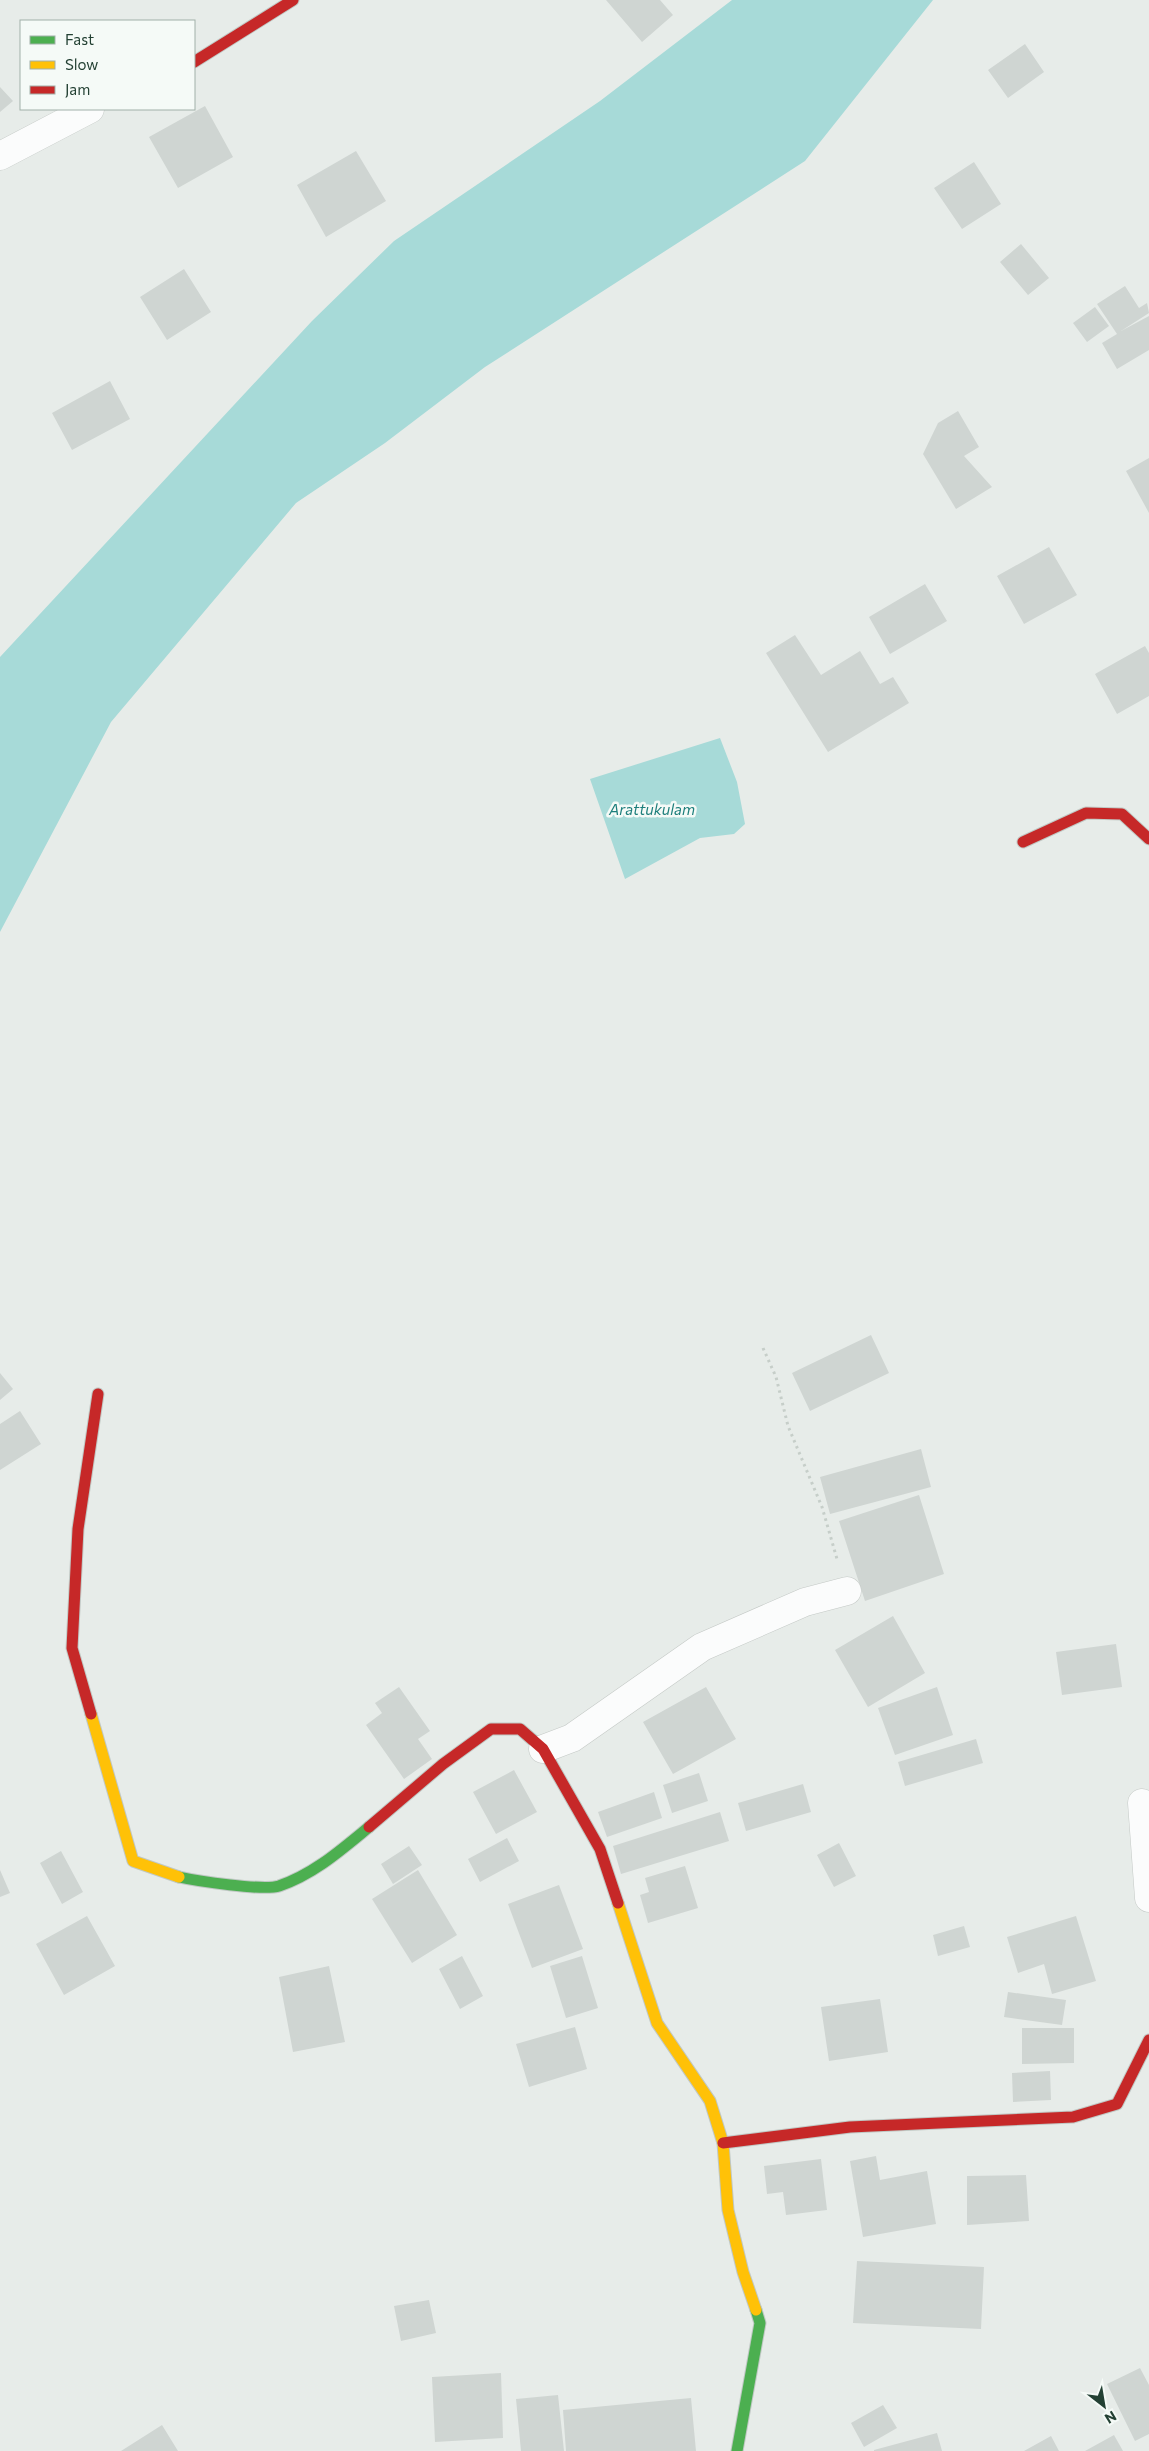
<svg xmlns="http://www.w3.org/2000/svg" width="1149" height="2451" font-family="Commissioner,sans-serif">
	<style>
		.water { fill: #a7dad8 }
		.building { fill: #cfd5d2 }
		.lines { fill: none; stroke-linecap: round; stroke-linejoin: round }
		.street-casing { stroke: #c4c9c6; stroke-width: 29 }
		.fast-casing { stroke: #c0c8c4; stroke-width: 13 }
		.slow-casing { stroke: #c0c8c4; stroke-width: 13 }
		.jam-casing { stroke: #c0c8c4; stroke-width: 13 }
		.path { stroke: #c6cec9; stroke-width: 3; stroke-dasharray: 2.5 4; stroke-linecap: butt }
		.street { stroke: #fbfcfc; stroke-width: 28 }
		.fast { stroke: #4caf50; stroke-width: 11 }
		.slow { stroke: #ffc107; stroke-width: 11 }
		.jam { stroke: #c62828; stroke-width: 11 }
		.labels { text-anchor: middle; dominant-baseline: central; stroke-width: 5; stroke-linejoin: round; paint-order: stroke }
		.water-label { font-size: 15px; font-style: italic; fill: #1c7e7b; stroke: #f5faf7 }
	</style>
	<rect width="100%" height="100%" fill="#e7ece9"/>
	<path class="water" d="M732,0H933L805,161L485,367L385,443L296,503L111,722L0,932V657L312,321L394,241L600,101Z
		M720,738L737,782L745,824L734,834L700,838L625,879L590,779Z"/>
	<path class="building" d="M606,0H660L673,15L642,42Z
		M1025,44L1044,72L1008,98L988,70Z
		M0,87L13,101L0,112Z
		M205,106L233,157L178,188L149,137Z
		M356,151L386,201L326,237L297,185Z
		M974,162L1001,204L962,229L934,188Z
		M1021,244L1049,278L1028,295L1000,262Z
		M184,269L211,312L167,340L140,297Z
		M1125,286L1139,308L1147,303L1149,313L1121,331L1149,316V350L1117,369L1102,343L1117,334L1097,304Z
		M1095,307L1109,326L1087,342L1073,323Z
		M110,381L130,419L72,450L52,413Z
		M958,411L979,447L964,456L992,487L956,509L923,454L938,423Z
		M1149,458V513L1126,471Z
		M1049,547L1077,595L1024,624L997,576Z
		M925,584L947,621L890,654L869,617Z
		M795,635L821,675L860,651L880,684L893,677L909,703L828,752L766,653Z
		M1145,646L1149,653V696L1117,714L1095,674Z
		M871,1335L889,1373L810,1411L792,1373Z
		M0,1373L13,1389L0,1400Z
		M20,1411L41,1444L0,1470V1424Z
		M921,1449L931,1487L830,1514L820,1477Z
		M919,1495L944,1574L865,1601L839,1521Z
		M893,1616L925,1673L868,1707L835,1650Z
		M1116,1644L1122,1687L1062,1695L1056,1652Z
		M399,1687L430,1731L418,1739L432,1759L404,1779L366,1725L382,1713L375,1703Z
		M706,1687L736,1739L673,1774L643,1722Z
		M937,1687L953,1735L895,1755L878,1708Z
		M976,1739L983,1763L905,1786L898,1762Z
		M514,1770L537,1812L496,1834L473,1792Z
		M699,1773L708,1801L672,1813L663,1785Z
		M803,1784L811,1812L746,1831L738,1803Z
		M654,1792L662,1818L607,1837L598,1812Z
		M720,1812L729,1841L621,1874L613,1846Z
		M507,1838L519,1861L480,1882L468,1859Z
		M839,1843L856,1876L834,1887L817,1855Z
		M409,1846L422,1865L393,1884L381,1864Z
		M61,1851L83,1892L62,1904L40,1863Z
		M685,1866L698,1908L648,1923L640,1895L649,1892L645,1878Z
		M0,1870L10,1893L0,1897Z
		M418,1870L457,1935L412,1963L372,1899Z
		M559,1885L583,1949L532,1968L508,1904Z
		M87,1916L115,1966L64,1995L36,1944Z
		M1076,1916L1096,1981L1052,1994L1044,1964L1018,1973L1007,1937Z
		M964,1926L970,1947L938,1956L933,1935Z
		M462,1956L483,1996L460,2009L439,1969Z
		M582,1956L598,2008L566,2018L550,1966Z
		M329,1966L345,2042L293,2052L279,1977Z
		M1008,1992L1066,2000L1062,2025L1004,2017Z
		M880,1999L888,2052L829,2061L821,2007Z
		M575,2027L587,2069L529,2087L516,2044Z
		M1022,2028H1074V2063L1022,2064Z
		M1050,2071L1051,2100L1013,2102L1012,2073Z
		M876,2156L880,2180L927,2171L936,2224L863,2237L850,2161Z
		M821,2159L827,2210L786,2215L783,2192L767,2194L764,2166Z
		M1026,2175L1029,2221L967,2225V2176Z
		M857,2261L984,2267L981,2329L853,2323Z
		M429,2300L436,2333L401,2341L394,2306Z
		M1140,2368L1149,2385V2434L1135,2441L1107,2384Z
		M501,2373L503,2438L435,2442L432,2377Z
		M558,2395L564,2451H521L516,2399Z
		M691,2398L696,2451H566L563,2410Z
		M883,2405L897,2428L864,2447L851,2423Z
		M162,2425L178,2451H121Z
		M937,2433L942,2451H874V2450Z
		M1114,2435L1123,2451H1085Z
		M1051,2436L1059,2451H1024Z"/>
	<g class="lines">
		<g class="street-casing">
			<path id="street" d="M0,156L90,109
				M543,1749L572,1738L702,1647L805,1602L847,1591
				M1142,1803L1149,1898"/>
		</g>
		<g class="fast-casing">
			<path id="fast" d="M179,1877C197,1881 263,1891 279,1886C314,1874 341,1850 369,1827
				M737,2451L760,2323L756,2310"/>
		</g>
		<g class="slow-casing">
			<path id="slow" d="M91,1714L133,1861L179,1877
				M618,1903L657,2023L710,2101L723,2143L728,2210L743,2272L756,2310"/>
		</g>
		<g class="jam-casing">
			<path id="jam" d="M194,62L293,0
				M1023,842L1086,813L1122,814L1149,839
				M91,1714L72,1648L78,1529L98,1394
				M369,1827L443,1764L491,1729H520L543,1749L600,1849L618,1903
				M723,2143L850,2127L1073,2117L1117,2104L1149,2040"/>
		</g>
		<path class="path" d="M763,1348L776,1377L788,1426L822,1507L837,1559"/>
		<use href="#street" class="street"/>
		<use href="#fast" class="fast"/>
		<use href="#slow" class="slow"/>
		<use href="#jam" class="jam"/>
	</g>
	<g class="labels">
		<g class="water-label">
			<text x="652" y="809">Arattukulam</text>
		</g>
	</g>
	<rect x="20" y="20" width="175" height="90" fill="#f5faf7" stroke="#a1b0a9"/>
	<rect x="30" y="36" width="25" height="8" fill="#4caf50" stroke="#a1b0a9"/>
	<text x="65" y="45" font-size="15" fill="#234033">Fast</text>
	<rect x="30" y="61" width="25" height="8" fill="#ffc107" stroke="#a1b0a9"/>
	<text x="65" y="70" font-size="15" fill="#234033">Slow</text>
	<rect x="30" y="86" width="25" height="8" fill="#c62828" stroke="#a1b0a9"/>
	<text x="65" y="95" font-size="15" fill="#234033">Jam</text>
	<g transform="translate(1104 2406) rotate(149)" stroke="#f5faf7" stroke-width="4" paint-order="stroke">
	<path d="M0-4L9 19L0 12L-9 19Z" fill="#234033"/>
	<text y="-8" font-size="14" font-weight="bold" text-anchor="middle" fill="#234033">N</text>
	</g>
</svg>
